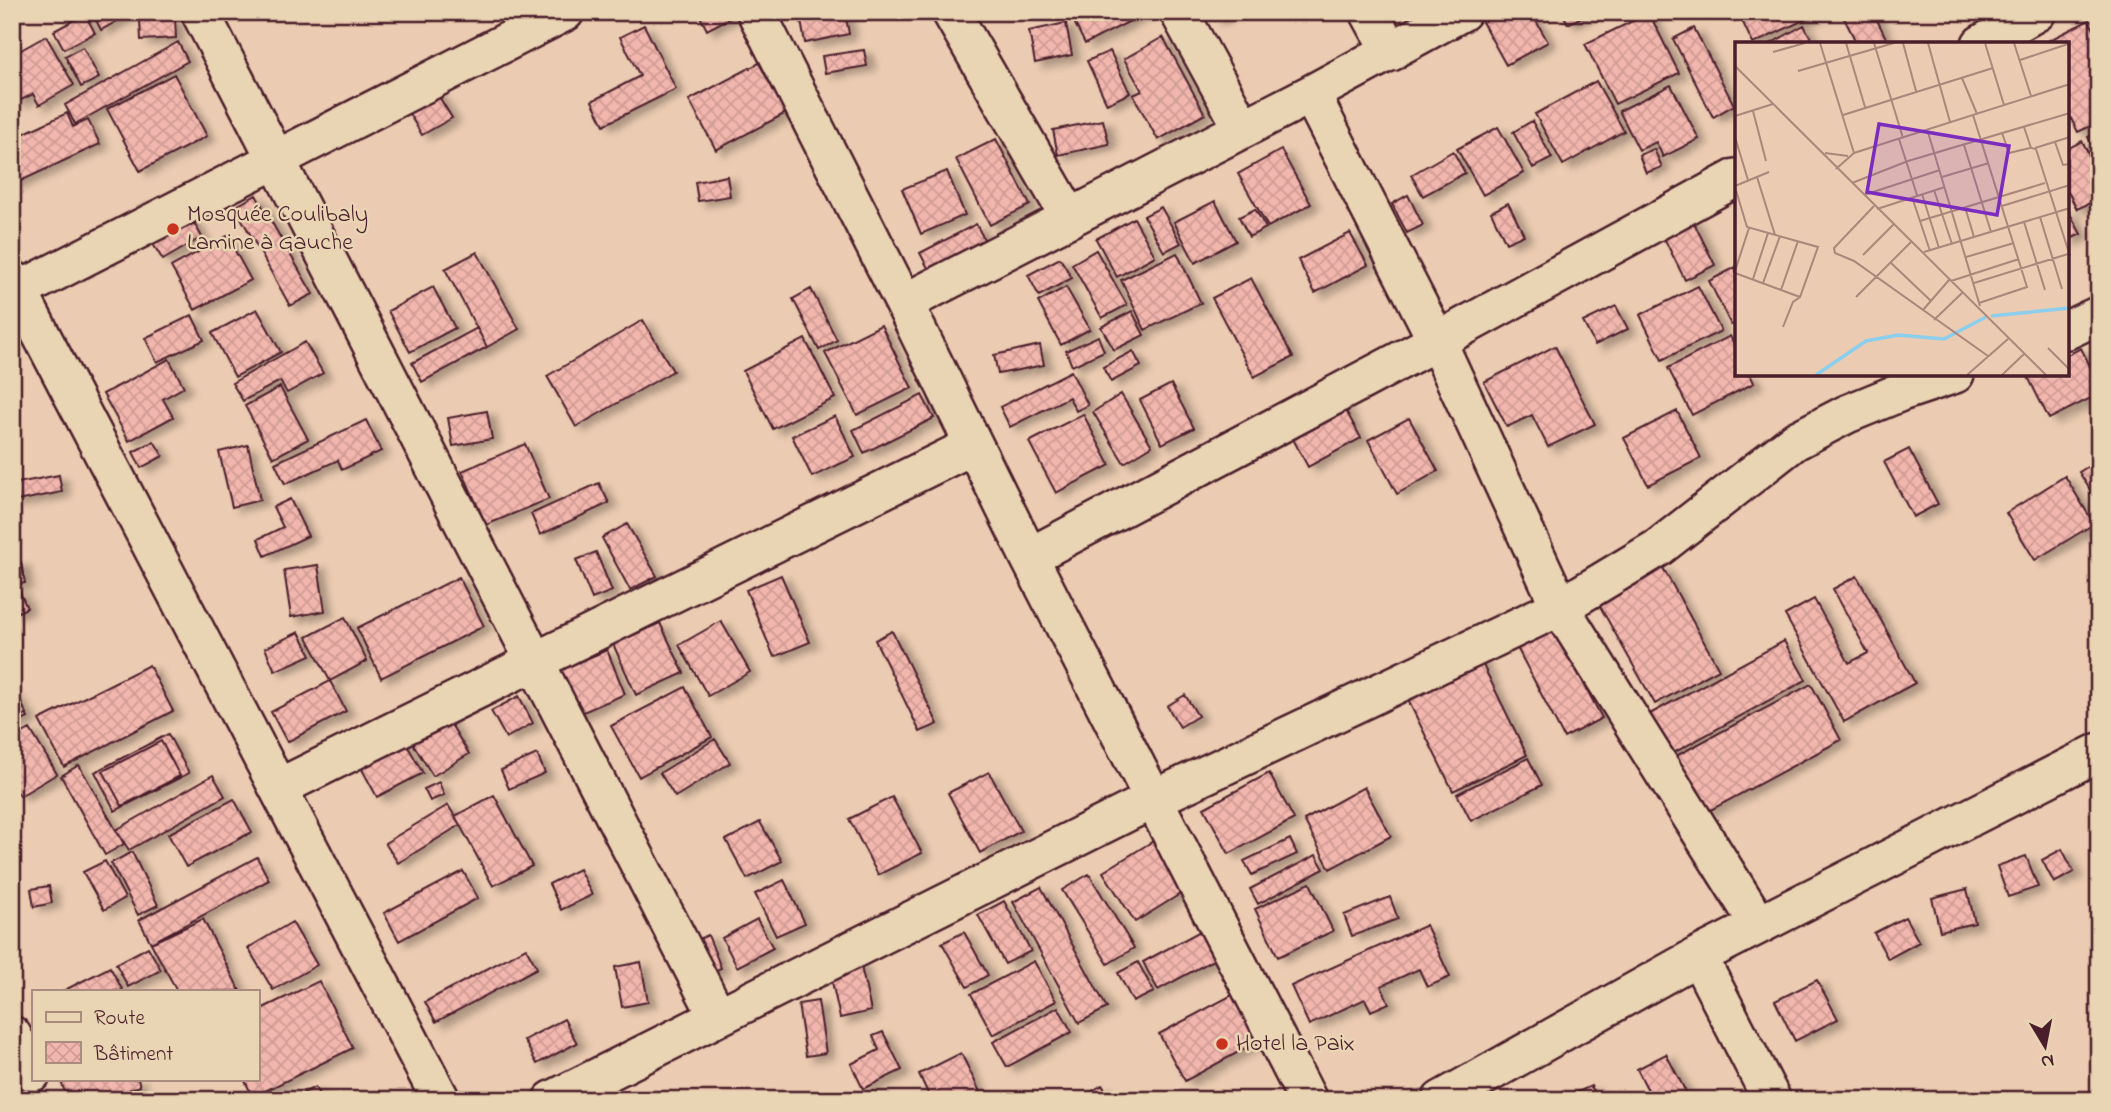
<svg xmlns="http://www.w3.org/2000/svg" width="2111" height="1112" font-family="'Indie Flower',sans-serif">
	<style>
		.building { fill: url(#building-cross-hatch); stroke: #4a1f2b; stroke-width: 2; filter: url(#shadow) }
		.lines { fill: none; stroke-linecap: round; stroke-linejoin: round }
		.minor-casing { stroke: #4a1f2b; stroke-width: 42 }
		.minor { stroke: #e9d4b3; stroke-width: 37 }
		.poi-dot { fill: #c8321e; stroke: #e9d4b3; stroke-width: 2.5 }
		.labels { text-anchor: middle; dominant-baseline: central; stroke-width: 5; stroke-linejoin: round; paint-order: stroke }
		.poi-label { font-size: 24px; fill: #4a1f2b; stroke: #e9d4b3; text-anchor: start }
		.inset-river { fill: none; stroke: #8cceed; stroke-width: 3.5 }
		.inset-road { fill: none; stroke: #ab867b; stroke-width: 2 }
		.view { fill: #7b2cbf; fill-opacity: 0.15; stroke: #7b2cbf; stroke-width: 3.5 }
		.inset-edge { fill: none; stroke: #4a1f2b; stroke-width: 3.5 }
	</style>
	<defs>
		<pattern id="building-cross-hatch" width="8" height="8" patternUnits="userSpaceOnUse" patternTransform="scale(1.75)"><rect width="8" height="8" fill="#f1b6ad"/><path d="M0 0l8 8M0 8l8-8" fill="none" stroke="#d09c95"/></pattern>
		<filter id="shadow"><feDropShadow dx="8" dy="4.5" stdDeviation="3.5" flood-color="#0004"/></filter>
	</defs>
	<rect width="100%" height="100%" fill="#ebcbb1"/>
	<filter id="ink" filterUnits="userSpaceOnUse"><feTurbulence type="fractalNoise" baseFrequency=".0143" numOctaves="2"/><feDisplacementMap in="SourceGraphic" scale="14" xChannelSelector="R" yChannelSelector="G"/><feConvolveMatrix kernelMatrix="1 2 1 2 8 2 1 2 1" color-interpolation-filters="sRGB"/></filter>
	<g filter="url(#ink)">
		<path class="building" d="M92,12H133L101,30Z
			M698,12H736L737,14L707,30Z
			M815,12H845L849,34L805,43L800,15Z
			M1069,12H1148L1085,44Z
			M1211,12H1231L1215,20Z
			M1490,12H1531L1548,42L1506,65L1480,18Z
			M1562,12H1592L1568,24Z
			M1738,12H1821L1753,44Z
			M1841,12H1873L1889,44H1857Z
			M1649,13L1679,73L1615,104L1585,44Z
			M85,14L95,33L64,49L54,31Z
			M175,18L176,38L141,40L140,20Z
			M2089,20L2099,40V122L2078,132L2067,111V44H2042Z
			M1066,23L1072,55L1035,63L1029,31Z
			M644,25L676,89L604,125L592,101L640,76L620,37Z
			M1804,25L1814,44H1770Z
			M1694,28L1734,105L1713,117L1673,39Z
			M46,36L74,85L39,105L33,94L17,102L12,93V55Z
			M1163,37L1205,114L1158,140L1133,95L1142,91L1124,59Z
			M178,42L188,61L75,124L65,105Z
			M83,47L99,78L81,87L65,56Z
			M864,50L867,66L825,73L822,56Z
			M1110,51L1130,93L1107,104L1087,61Z
			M759,63L786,113L716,150L689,100Z
			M174,74L207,136L140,171L107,109Z
			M1596,81L1624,131L1563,165L1535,114Z
			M1671,85L1699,139L1663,157L1656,142L1639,150L1619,111Z
			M435,90L452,118L422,135L405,107Z
			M67,113L73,127L88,120L100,144L12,185V139Z
			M1103,120L1109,144L1058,155L1053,130Z
			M1532,121L1552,158L1533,168L1513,132Z
			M1498,127L1524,173L1483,195L1457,149Z
			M2099,132V159L2088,137Z
			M996,139L1030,205L990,225L956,159Z
			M2082,141L2099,174V199L2077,209L2067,190V149Z
			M1654,149L1662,167L1646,173L1639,155Z
			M1281,150L1311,204L1268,227L1238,174Z
			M1453,151L1465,173L1423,196L1411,175Z
			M947,171L965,215L921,234L902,189Z
			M727,176L730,196L698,201L695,182Z
			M256,195L313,294L290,306L235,207Z
			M1408,195L1423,225L1407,233L1392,204Z
			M1215,201L1236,241L1195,263L1174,222Z
			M1508,203L1524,235L1506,243L1491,212Z
			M1161,207L1181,243L1164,252L1144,216Z
			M2067,208L2081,234L2067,241Z
			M186,209L202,237L163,260L146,233Z
			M1255,209L1266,228L1249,237L1239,217Z
			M1691,217L1715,265L1685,280L1661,232Z
			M1134,218L1155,256L1117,277L1096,239Z
			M976,224L985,241L929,270L920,253Z
			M1350,233L1368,265L1315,293L1298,260Z
			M227,236L251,280L195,310L171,267Z
			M1096,250L1127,305L1102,318L1072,264Z
			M477,252L519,329L487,347L445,269Z
			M1177,253L1201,303L1145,330L1121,280Z
			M1060,258L1072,278L1039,296L1028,275Z
			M1736,267V322L1731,325L1709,281Z
			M1251,278L1293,357L1254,377L1212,298Z
			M1698,286L1721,331L1662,360L1640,315Z
			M433,287L455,328L410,352L388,311Z
			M1066,287L1090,329L1061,345L1038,302Z
			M811,289L837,340L819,350L793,299Z
			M1616,306L1628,329L1595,345L1583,322Z
			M257,309L281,352L235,377L212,333Z
			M1132,311L1144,335L1114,350L1101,327Z
			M192,315L204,340L157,362L145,338Z
			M643,320L673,371L576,427L547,376Z
			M881,325L912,388L857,415L825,353Z
			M477,328L487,347L422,382L412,363Z
			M1098,336L1104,351L1072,366L1066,351Z
			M1730,336L1736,348V374H1750L1754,383L1692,415L1668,368Z
			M805,339L835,398L773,429L743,371Z
			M305,342L323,373L287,393L280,381L243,401L232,383Z
			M1040,345L1044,365L998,374L994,355Z
			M1555,346L1595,424L1548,447L1532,415L1507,427L1484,382Z
			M2081,348L2099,384V394L2049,419L2027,375L2067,374V355Z
			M1133,351L1141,366L1111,382L1103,367Z
			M169,359L184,387L163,399L173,417L129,441L103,394Z
			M1071,371L1088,405L1076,411L1069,397L1010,427L1000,407Z
			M1171,384L1194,428L1162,444L1140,400Z
			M280,387L308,439L273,458L245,406Z
			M1121,394L1152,446L1124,463L1093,412Z
			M922,395L934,418L864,453L853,430Z
			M1340,400L1361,438L1308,467L1287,428Z
			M487,411L492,439L453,446L448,418Z
			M1677,411L1701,458L1648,485L1624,438Z
			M1083,414L1110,465L1056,493L1029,442Z
			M835,416L855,457L812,477L792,436Z
			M1409,418L1438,471L1397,494L1368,440Z
			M366,420L381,451L342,470L338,460L285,484L275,463Z
			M154,441L163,456L141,468L133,452Z
			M525,444L549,499L486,525L462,471Z
			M248,445L260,500L232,507L219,452Z
			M1909,449L1938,504L1913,517L1884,462Z
			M2099,460V504L2079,472Z
			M59,475L62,492L12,502V484Z
			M2065,476L2094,524L2035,560L2006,513Z
			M599,483L609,503L540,535L531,514Z
			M290,499L308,536L265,556L258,539L283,527L273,507Z
			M627,524L657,576L630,590L602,538Z
			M596,552L612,591L592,599L576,560Z
			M21,562L25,583L12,586V563Z
			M318,565L325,611L291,617L284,570Z
			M1662,566L1719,669L1655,704L1597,601Z
			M781,575L810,642L774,657L746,590Z
			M1857,576L1915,683L1844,722L1785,615L1814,599L1849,663L1868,653L1833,589Z
			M459,577L484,626L381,678L357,628Z
			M19,590L27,608L12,615V593Z
			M1548,616L1602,718L1564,738L1511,636Z
			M345,617L367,661L330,681L307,637Z
			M721,621L750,672L708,696L679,645Z
			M660,623L684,673L636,695L613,644Z
			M892,631L938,724L920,732L875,640Z
			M299,632L311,655L275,671L265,648Z
			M1784,641L1806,680L1670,755L1648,715Z
			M607,650L625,694L574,716L555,672Z
			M1477,653L1527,755L1453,791L1403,690Z
			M149,665L173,711L64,767L39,720Z
			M330,681L346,711L287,742L271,712Z
			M1811,684L1841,740L1707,812L1676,756Z
			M685,687L712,737L639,777L611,726Z
			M14,693L27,714L12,722V694Z
			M1185,695L1198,716L1180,727L1167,706Z
			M519,696L533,723L506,738L491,711Z
			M22,704L28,718L12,726V709Z
			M444,713L469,754L433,776L407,734Z
			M30,729L57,774L20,796L12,784V739Z
			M168,734L189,773L115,811L95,772Z
			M403,738L423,773L377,797L358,762Z
			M715,739L730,763L675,797L660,773Z
			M161,741L180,776L122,806L103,771Z
			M537,754L545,773L509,789L501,770Z
			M1528,758L1542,785L1471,821L1457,794Z
			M79,765L124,844L105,855L61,776Z
			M989,772L1021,831L980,853L948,793Z
			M1269,773L1294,819L1229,854L1204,808Z
			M213,775L225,796L129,850L116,830Z
			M439,782L444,795L430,801L424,789Z
			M1364,787L1391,836L1330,869L1304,820Z
			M494,795L532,866L493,886L455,816Z
			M892,797L922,853L878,875L849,819Z
			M234,799L252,832L186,867L168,834Z
			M448,805L460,825L398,863L385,843Z
			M760,822L782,861L747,879L726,840Z
			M1290,839L1297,854L1252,875L1244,861Z
			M1153,841L1185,891L1135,922L1103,872Z
			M2062,849L2074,872L2054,883L2042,860Z
			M132,852L158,905L138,915L111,863Z
			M1316,855L1324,869L1258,904L1250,889Z
			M2026,856L2038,887L2008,897L1997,866Z
			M257,857L269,880L151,943L139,920Z
			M105,861L125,898L104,910L83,872Z
			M579,869L592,895L561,910L549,884Z
			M463,871L478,898L399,941L384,913Z
			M1089,874L1134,948L1108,964L1062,890Z
			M784,880L805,923L776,936L755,894Z
			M1310,883L1333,931L1278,957L1255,909Z
			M49,886L52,903L34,907L31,889Z
			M1041,887L1107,1008L1079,1023L1013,902Z
			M1967,889L1975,923L1940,931L1932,898Z
			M1390,897L1398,919L1352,936L1344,915Z
			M1004,901L1031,951L1005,964L978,915Z
			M1905,917L1919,942L1888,959L1874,933Z
			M203,919L240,991H177L151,943Z
			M757,919L773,948L737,967L722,938Z
			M292,922L317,965L273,990L248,948Z
			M1426,925L1450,977L1427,987L1419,969L1381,986L1389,1003L1371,1011L1365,999L1309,1025L1291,986Z
			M1202,930L1217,958L1158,990L1143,962Z
			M964,932L988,975L967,987L942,943Z
			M708,935L721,968L703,976L688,944Z
			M148,947L161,970L128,987L116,964Z
			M526,948L537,968L436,1022L425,1002Z
			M1034,961L1056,1001L993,1035L971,994Z
			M641,962L648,1002L622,1007L615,967Z
			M860,962L871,1011L840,1018L829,968Z
			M1138,962L1154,992L1133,1002L1118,973Z
			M110,967L123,991H63Z
			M1817,980L1838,1019L1795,1041L1775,1001Z
			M319,981L353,1048L253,1097L244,1079H257V1011Z
			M1232,995L1257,1042L1185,1081L1159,1034Z
			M818,1001L826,1053L806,1056L798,1004Z
			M1058,1007L1072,1032L1007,1067L993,1042Z
			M564,1019L577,1043L537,1064L524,1040Z
			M883,1032L902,1070L863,1089L851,1064L879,1050L873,1036Z
			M961,1053L984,1100H931L919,1074Z
			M1666,1054L1687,1094L1675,1100H1653L1637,1069Z
			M2099,1062V1078L2092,1066Z
			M60,1079H138L140,1086L101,1100H68Z
			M1102,1085L1112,1100H1078Z
			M1591,1086L1598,1100H1560Z
			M315,1087L322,1100H289Z
			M159,1091L163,1100H141Z"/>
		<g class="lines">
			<g class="minor-casing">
				<path id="minor" d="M200,12L718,1017
					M756,12L904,303L1029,557L1308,1100
					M951,12L1070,218
					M1179,12L1243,129
					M1369,12L1391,52
					M1981,44L2037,12
					M1311,94L1437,341L1560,607L1759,925
					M12,279L441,1100
					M12,294L565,12
					M904,303L1311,94L1462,12
					M2067,330L2099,315
					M1029,557L1437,341L1736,178
					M278,788L974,445
					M1698,956L1772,1100
					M12,1035L33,1072
					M552,1100L1152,800L1560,607L1658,548L1795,441L1847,414L1901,392L1955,374
					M1441,1100L1698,956L2099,752"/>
			</g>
			<use href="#minor" class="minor"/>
		</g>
	</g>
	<g class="poi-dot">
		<circle cx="173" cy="229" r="7"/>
		<circle cx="1222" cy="1044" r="7"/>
	</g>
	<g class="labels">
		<g class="poi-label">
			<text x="187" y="215">Mosquée Coulibaly<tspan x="187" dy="28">Lamine à Gauche</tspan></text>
			<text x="1236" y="1044">Hotel la Paix</text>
		</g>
	</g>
	<g transform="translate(1735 42)">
		<rect width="334" height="334" fill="#ebcbb1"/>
		<path class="inset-river" d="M256,274L335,266M81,333L131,299L163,293L209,297L251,275"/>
		<path class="inset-road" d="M85,1L119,111M111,1L130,65M139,1L168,96M168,1L181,49M193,1L215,80M250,1L269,63M279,1L296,54M38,10L70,1M285,18L333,2M0,24L311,333M63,29L159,1M227,36L242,72M18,69L31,119M108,73L258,26M238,73L292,245L244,261M0,74L38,62M289,85L296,106L301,107L335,214M192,87L245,264M267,91L274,111L295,106M0,95L13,138M164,97L182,153M320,100L328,123L335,122M229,103L256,190M300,106L335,95M90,111L113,114M101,127L119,111L335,42M22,135L40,193M207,135L254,121M117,141L173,119L335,71M0,144L34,130M0,145L12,185L83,205L65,255L58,260L48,285M199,148L217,202M187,152L204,206M129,153L205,128M177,155L195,209M139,164L99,206L100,211L119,219L253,314M267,164L335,143M230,165L239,195M142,167L210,145M305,175L327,247M185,179L310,141M289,180L310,248M189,210L335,166M128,213L159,182M231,215L279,201M155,220L196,259M0,229L14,186M0,231L65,255M18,237L33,191M216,239L284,217M28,241L45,194M239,241L333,212M46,248L63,199M121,255L176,200M188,268L214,238M199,278L228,250M313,306L335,328M232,333L273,297M267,333L289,312"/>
		<path class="view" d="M144,82L274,104L262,173L132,150Z"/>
		<rect width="334" height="334" class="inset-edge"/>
	</g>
	<rect width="2111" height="1112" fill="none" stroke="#e9d4b3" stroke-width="42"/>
	<rect x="21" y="21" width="2069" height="1070" fill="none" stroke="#4a1f2b" stroke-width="2.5" filter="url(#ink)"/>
	<rect x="32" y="990" width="228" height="91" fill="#e9d4b3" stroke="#a98c7d" stroke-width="2"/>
	<rect x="46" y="1012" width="35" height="10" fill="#e9d4b3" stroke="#a98c7d" stroke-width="2"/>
	<text x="94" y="1024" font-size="21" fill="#4a1f2b">Route</text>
	<rect x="46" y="1042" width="35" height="21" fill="url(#building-cross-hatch)" stroke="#a98c7d" stroke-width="2"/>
	<text x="94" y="1060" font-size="21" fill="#4a1f2b">Bâtiment</text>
	<g transform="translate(2045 1046) rotate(170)" stroke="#e9d4b3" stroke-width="5" paint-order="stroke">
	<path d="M0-5L12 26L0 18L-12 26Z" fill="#4a1f2b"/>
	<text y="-10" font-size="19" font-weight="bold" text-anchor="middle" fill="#4a1f2b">N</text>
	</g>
</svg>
